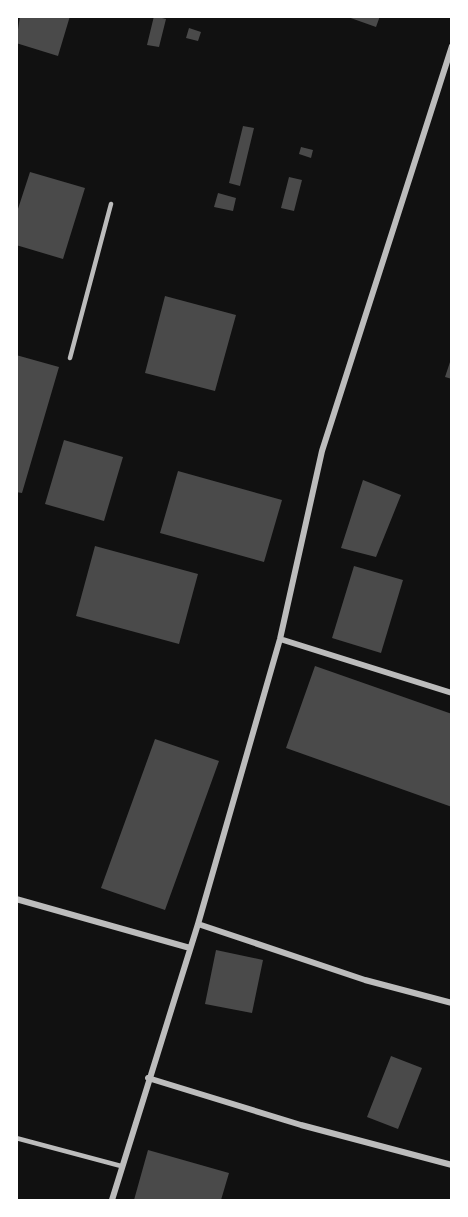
<svg xmlns="http://www.w3.org/2000/svg" width="468" height="1217" font-family="'Noto Sans',sans-serif">
	<style>
		.building { fill: #4a4a4a }
		.lines { fill: none; stroke-linecap: round; stroke-linejoin: round }
		.service { stroke: #bcbcbc; stroke-width: 4.5 }
		.minor { stroke: #bcbcbc; stroke-width: 6 }
	</style>
	<rect width="100%" height="100%" fill="#111"/>
	<path class="building" d="M20,16H70L58,56L16,43Z
		M154,16L166,19L159,47L147,45Z
		M345,16H380L376,27Z
		M189,28L201,32L198,41L186,38Z
		M243,126L254,128L240,186L229,183Z
		M301,147L313,150L311,158L299,154Z
		M30,172L85,188L63,259L16,245V215Z
		M289,177L302,180L294,211L281,208Z
		M218,193L236,198L233,211L214,207Z
		M165,296L236,315L215,391L145,373Z
		M16,355L59,367L22,493L16,492Z
		M451,359H452V379L445,377Z
		M64,440L123,457L104,521L45,504Z
		M178,471L282,500L264,562L160,533Z
		M363,480L401,495L376,557L341,548Z
		M95,546L198,574L179,644L76,616Z
		M354,566L403,580L381,653L332,638Z
		M315,666L452,714V807L286,748Z
		M155,739L219,761L165,910L101,888Z
		M216,950L263,960L252,1013L205,1004Z
		M391,1056L422,1068L398,1129L367,1117Z
		M148,1150L229,1173L221,1200H134Z"/>
	<g class="lines">
		<path class="service" d="M70,358L111,204
			M16,1138L121,1166"/>
		<path class="minor" d="M280,639L452,693
			M16,899L190,948
			M198,924L365,980L452,1003
			M148,1078L301,1125L452,1165
			M112,1200L198,924L280,639L322,451L452,46"/>
	</g>
	<rect width="468" height="1217" fill="none" stroke="#ffffff" stroke-width="36"/>
</svg>
